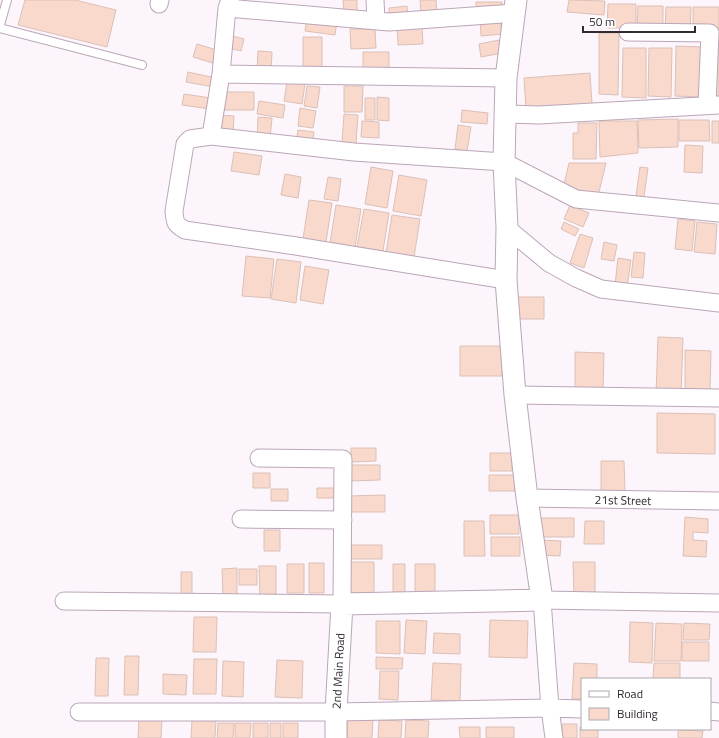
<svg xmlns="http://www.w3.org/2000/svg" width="719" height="738" font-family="'Titillium Web',sans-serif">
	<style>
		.building { fill: #fad9cd; stroke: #dbc0b6 }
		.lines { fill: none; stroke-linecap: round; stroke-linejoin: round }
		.service-casing { stroke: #baa6b8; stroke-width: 10 }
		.minor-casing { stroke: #baa6b8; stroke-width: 19 }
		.tertiary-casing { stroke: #baa6b8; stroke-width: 23 }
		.service { stroke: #fff; stroke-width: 8 }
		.minor { stroke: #fff; stroke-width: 17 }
		.tertiary { stroke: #fff; stroke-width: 21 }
		.labels { text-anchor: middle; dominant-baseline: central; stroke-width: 3; stroke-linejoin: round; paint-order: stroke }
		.street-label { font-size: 12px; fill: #312a31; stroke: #fff }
	</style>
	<rect width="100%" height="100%" fill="#fdf5fc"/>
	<path class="building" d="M25,0H75L116,10L107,47L18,25Z
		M343,0H357V15H344Z
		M420,0H436L437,15L421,16Z
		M569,0L605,1L604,15L567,12Z
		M476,2H502L503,12L476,13Z
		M608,4H636V28H607Z
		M407,6L408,19L389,20V8Z
		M638,6H663V31L637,30Z
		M666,7H691L690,32L665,31Z
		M693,7H719V31L693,30Z
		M307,17L337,21L335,35L305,31Z
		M500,17L502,34L481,36L480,18Z
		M422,24L423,44L398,45L397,25Z
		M350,29H375L376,48L351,49Z
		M599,33H619L618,95L599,94Z
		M228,35L244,39L241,51L225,47Z
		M303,37H322V70H303Z
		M499,40L502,53L481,57L479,44Z
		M197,44L220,51L216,64L193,57Z
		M676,46L704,47L703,97L675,96Z
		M623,48H646V98L622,97Z
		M649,48H672L671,97L648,96Z
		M716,48H719V99H715Z
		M258,51L272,52L271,73L257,72Z
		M363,52H389V72L363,71Z
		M188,72L216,78L214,87L186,82Z
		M590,73L592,104L526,109L524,78Z
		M287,82L305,84L302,104L284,101Z
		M307,86L320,87L317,108L304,106Z
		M344,86H363L362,112H344Z
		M224,92H254V110H224Z
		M184,94L211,98L210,109L182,105Z
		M377,97L389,98V121L377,120Z
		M365,98H375V120H365Z
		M259,101L285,105L283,118L257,114Z
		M300,108L316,111L313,128L298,126Z
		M462,110L488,113L487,124L461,122Z
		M344,114L358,115L356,144L342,143Z
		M216,115L234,116L233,134L215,133Z
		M258,117L272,118L270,138L257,137Z
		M678,119V147L639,148L638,120Z
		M679,120H709L710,141H679Z
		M362,121L379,122V138L361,137Z
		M599,121H637L638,153L600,157Z
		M712,121H719V143H712Z
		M578,123H597L596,159H573V133H578Z
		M458,125L471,127L467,151L455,149Z
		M298,130L314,132L312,146L296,143Z
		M685,145L703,146L702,173L684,172Z
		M234,152L262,156L259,175L231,171Z
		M569,163H606L598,196L563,189Z
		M371,167L393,171L387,208L365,204Z
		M640,167L648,168L644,197L636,196Z
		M285,174L301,177L298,198L281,195Z
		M399,175L427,180L421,216L393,211Z
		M328,177L341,179L338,201L324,199Z
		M309,200L332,203L326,242L303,239Z
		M336,205L361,209L355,247L330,243Z
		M570,205L589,213L583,227L564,219Z
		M364,209L389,213L383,251L357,247Z
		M392,215L420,219L414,257L386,253Z
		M678,219L695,221L692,251L675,249Z
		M564,222L579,229L575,236L561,229Z
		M697,222L717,224L715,254L694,252Z
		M580,234L593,238L584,268L570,263Z
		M604,242L617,245L614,261L601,259Z
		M634,252L645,253L643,278L631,277Z
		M246,256L274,259L270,298L242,296Z
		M618,258L631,260L627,287L615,285Z
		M277,259L301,262L296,303L271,299Z
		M305,266L329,270L323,304L300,300Z
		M516,297H544V319H516Z
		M658,337L683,338L681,395L656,394Z
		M460,346H502V376H460Z
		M685,350L711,351L710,390L685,389Z
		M575,352L604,353L603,391H575Z
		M657,413L715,414V454L657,453Z
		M351,448H376V461L351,462Z
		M490,453H512V471H490Z
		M601,461H624L625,491H601Z
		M350,465H380V480L350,481Z
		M253,473H270V488H253Z
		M489,475H515V491H489Z
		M317,488H337V498H317Z
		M271,489H288V501H271Z
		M385,495V512H349V496Z
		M490,515H519V534H490Z
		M685,517L708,519V533L693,532V540L707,541L706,557L683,556Z
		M541,518H574V537H541Z
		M464,521H484L485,556H464Z
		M585,521H604V544H584Z
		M264,530H280V551H264Z
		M491,537H520V556H491Z
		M540,540L561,541L560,556L540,555Z
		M351,545H382V559H351Z
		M350,562H374V593H350Z
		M573,562H595V593L574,594Z
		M309,563H324V593H309Z
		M287,564H304V593H287Z
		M393,564H405V592H393Z
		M415,564H435V594H415Z
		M259,566H276V594L260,595Z
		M237,568V595H223L222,569Z
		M239,569H257V585H239Z
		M181,572H192V594H181Z
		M194,617H217L216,652H193Z
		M406,620L427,621L425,654L404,653Z
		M490,620L528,621L527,658L489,657Z
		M376,621H400V654L376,653Z
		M630,622L653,623L652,663L629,662Z
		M656,623L682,624L681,661H654Z
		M684,623L710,624L709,640H683Z
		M434,633L460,634V654L433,653Z
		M682,642H709V661H682Z
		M125,656H139L138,695H124Z
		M376,657L403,658L402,669H376Z
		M96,658H109L108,696H95Z
		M194,659H217L216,694H193Z
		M277,660L303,661L302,698L275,697Z
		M223,661L244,662L243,697L222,696Z
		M433,663L461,664L460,701L431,700Z
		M574,663L597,664V679H582V699H572Z
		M654,663H680V679H653Z
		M380,671H399L398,700L379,699Z
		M163,674L187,675L186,695L163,694Z
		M139,718L162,719L161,738H138Z
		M348,719H373L372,738H347Z
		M192,720L216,721L215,738H191Z
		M379,720L402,721L401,738H378Z
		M406,720L429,721L428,738H405Z
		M218,723H234L233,738H217Z
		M235,723H251L250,738H235Z
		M253,723H268V738H253Z
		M270,723H281V738H270Z
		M283,723H298V738H283Z
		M562,724H577V738H562Z
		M459,727H480V738H460Z
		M486,727H514V738H486Z
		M580,727H582V729H598V738H580Z
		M678,730L703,731L702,738H678Z"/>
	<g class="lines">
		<g class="service-casing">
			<path id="service" d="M0,25L7,0
				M0,28L142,65"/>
		</g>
		<g class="minor-casing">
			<path id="minor" d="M375,0L376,20
				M159,4L160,0
				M227,8L389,22L515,13
				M628,32L710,33L707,105
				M221,74L506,78
				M505,114L539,115L719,105
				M211,136L221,74L227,8L230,0
				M507,228L549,263L576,278L601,289L719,303
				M506,280L296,246L185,230C175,224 175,223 174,211L185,144L190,139L211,136L354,152L504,162L576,199L719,213
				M515,395L719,398
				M527,498L719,501
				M241,519L343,520
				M64,601L342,604L343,459L259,458
				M710,711L719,712
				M79,712H336L550,708L582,709
				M554,738L550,708L542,600L719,603"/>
		</g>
		<g class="tertiary-casing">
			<path id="tertiary" d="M336,738V712L342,604L542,600L527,498L515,395L506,280L507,228L504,162L506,78L516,0"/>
		</g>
		<use href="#service" class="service"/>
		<use href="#minor" class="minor"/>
		<use href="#tertiary" class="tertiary"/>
	</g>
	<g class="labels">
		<g class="street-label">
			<text transform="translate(623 500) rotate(1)">21st Street</text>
			<text transform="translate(338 671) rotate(-87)">2nd Main Road</text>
		</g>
	</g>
	<rect x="581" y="678" width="130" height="52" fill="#ffffff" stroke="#adaaad"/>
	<rect x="589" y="691" width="20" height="6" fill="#ffffff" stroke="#adaaad"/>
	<text x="617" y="698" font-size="12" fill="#312a31">Road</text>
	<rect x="589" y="708" width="20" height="12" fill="#fad9cd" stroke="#adaaad"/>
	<text x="617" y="718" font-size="12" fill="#312a31">Building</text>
	<path d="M583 26v6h112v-6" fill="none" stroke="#312a31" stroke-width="2"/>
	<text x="589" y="26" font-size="12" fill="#312a31" stroke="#ffffff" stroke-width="3" paint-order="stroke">50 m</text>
</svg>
